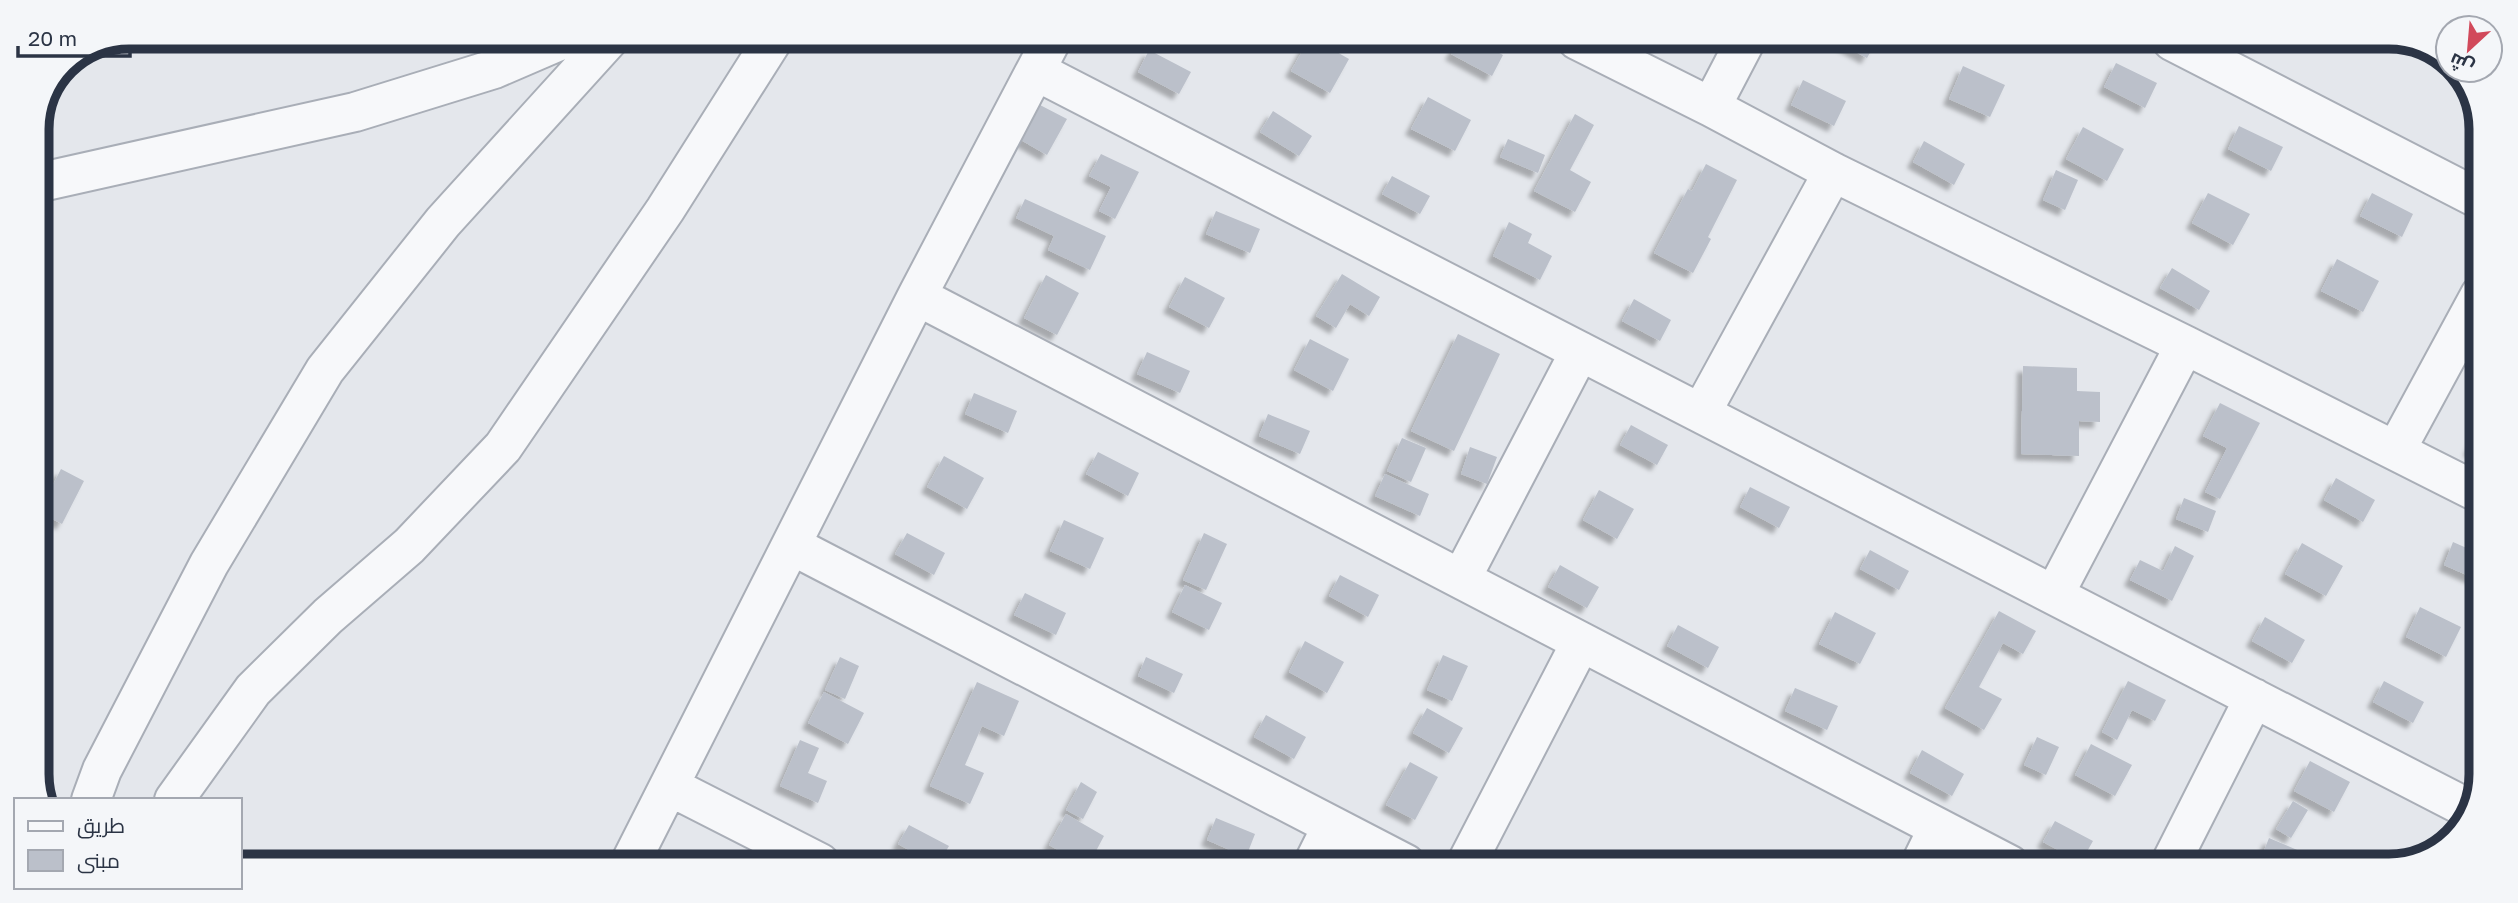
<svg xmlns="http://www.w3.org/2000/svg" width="2518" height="903" font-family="'Golos Text',Cairo,sans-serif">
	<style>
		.building { fill: #bbc0ca; filter: url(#shadow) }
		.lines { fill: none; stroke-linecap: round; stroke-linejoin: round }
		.street-casing { stroke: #a9aeb7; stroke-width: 42 }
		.street { stroke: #f7f8fa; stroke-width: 38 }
		.rim { fill: none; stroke: #2b3445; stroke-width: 9 }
	</style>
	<defs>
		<filter id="shadow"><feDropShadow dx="-6" dy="6" stdDeviation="2" flood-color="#0004"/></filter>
	</defs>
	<rect width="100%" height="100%" fill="#e4e7ec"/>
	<path class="building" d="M1309,39H1314L1349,59L1330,93L1291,71Z
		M1459,40H1475L1503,55L1492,76L1451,54Z
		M1834,40H1877L1867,58Z
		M1149,50L1191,72L1179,94L1138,72Z
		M2116,63L2157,83L2145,108L2104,87Z
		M1963,66L2005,85L1990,117L1949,99Z
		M1803,80L1846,101L1834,126L1791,105Z
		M1428,97L1471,120L1455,151L1411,129Z
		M1040,105L1067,119L1047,155L1021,140Z
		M1273,111L1312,136L1299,156L1260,132Z
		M1575,114L1594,125L1570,170L1591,182L1575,212L1534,191Z
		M2239,126L2283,147L2271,171L2228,149Z
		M2083,127L2124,149L2107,181L2066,159Z
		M1508,139L1545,155L1538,173L1500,157Z
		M1924,141L1965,164L1954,185L1913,162Z
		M1101,154L1139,172L1115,219L1099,211L1111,187L1089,176Z
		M1706,164L1737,180L1708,237L1711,239L1693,273L1654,253L1688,189L1692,191Z
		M2056,170L2078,180L2065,210L2043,200Z
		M1392,176L1430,196L1420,214L1382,194Z
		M2208,193L2250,214L2233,245L2192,223Z
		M2372,193L2413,214L2402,237L2360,216Z
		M1025,199L1106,236L1090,270L1048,250L1054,236L1016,218Z
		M1216,211L1260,229L1250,253L1206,234Z
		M1509,222L1532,234L1528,243L1552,256L1540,280L1493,256Z
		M2337,259L2379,281L2363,312L2321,291Z
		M2172,268L2210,291L2199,310L2160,288Z
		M1342,274L1380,297L1369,316L1350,304L1336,328L1316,316Z
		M1046,275L1079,293L1057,335L1024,318Z
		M1185,277L1225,298L1209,328L1169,307Z
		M1634,299L1671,320L1660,341L1622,321Z
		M1458,334L1500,354L1454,451L1411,431Z
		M1310,339L1349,359L1333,391L1294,370Z
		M1147,352L1190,371L1180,393L1137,374Z
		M2023,366L2077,368V391L2100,392V422L2079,421V456L2021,454Z
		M974,393L1017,411L1008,433L965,414Z
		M2220,403L2260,423L2220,499L2205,492L2227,448L2203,436Z
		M1268,414L1310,431L1300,454L1259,436Z
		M1631,425L1668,445L1657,465L1620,445Z
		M2479,430V455L2469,450Z
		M1402,438L1426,448L1411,482L1387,471Z
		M1470,447L1497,457L1487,484L1461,474Z
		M1098,452L1139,473L1128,496L1086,474Z
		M944,456L984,478L967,509L927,487Z
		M61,469L84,481L62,524L39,512Z
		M1385,474L1429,494L1420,516L1375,496Z
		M2336,478L2375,500L2363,522L2324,500Z
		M1750,487L1790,507L1779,528L1740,507Z
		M1599,490L1634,509L1617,539L1583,520Z
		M2184,498L2216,511L2208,532L2176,519Z
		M1064,520L1104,538L1090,569L1050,551Z
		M907,533L945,553L934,575L895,554Z
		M1204,533L1227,544L1206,590L1183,580Z
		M2453,542L2478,553V580L2444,565Z
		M2302,543L2343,566L2326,596L2285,574Z
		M2175,546L2194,556L2172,601L2130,580L2140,560L2163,571Z
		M1870,550L1909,571L1899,590L1860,569Z
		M1560,565L1599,587L1587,608L1548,587Z
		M1340,575L1379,595L1368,617L1329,596Z
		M1185,585L1222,603L1209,630L1172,612Z
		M1025,593L1066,613L1056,635L1014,615Z
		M2420,607L2461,627L2446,657L2406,637Z
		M1999,611L2036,631L2023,654L2003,643L1979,687L2002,699L1984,730L1945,708Z
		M1835,612L1876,633L1860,664L1819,644Z
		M2265,617L2305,640L2292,663L2252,641Z
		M1678,625L1719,647L1708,668L1667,646Z
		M1305,641L1344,662L1327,693L1289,672Z
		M1443,655L1468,666L1452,701L1427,690Z
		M840,657L859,666L845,699L825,690Z
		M1146,657L1183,674L1174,693L1138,676Z
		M2128,681L2166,700L2155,721L2132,710L2117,740L2102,732Z
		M2384,681L2424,702L2413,723L2373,702Z
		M977,682L1019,701L1004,736L982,726L965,765L984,773L970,804L930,786Z
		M1795,688L1838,706L1827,730L1785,711Z
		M824,692L864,713L848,744L808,723Z
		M1427,708L1463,728L1449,753L1413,733Z
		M1266,715L1306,737L1294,759L1254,737Z
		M2037,737L2059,747L2046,775L2024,765Z
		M800,740L819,748L808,773L827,781L818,803L780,786Z
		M2091,744L2132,765L2115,796L2075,775Z
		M1922,750L1964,774L1952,796L1910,773Z
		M2310,761L2350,782L2334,812L2294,791Z
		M1410,762L1438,777L1415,820L1386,805Z
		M1081,782L1097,792L1083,819L1066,810Z
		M2293,801L2308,810L2291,838L2276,829Z
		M1066,814L1104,836L1089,864H1083L1049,845Z
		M1216,818L1255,834L1246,857L1207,840Z
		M2055,821L2093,841L2081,862L2043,842Z
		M909,825L949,846L939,863H933L898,844Z
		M2269,838L2309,855L2304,866H2258Z"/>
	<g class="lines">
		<g class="street-casing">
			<path id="street" d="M1577,40L1711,107L1833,172L2185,345L2479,493
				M2172,41L2481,200
				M1036,71L2471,810
				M1711,107L1746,40
				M37,183L355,112L494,69L566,38
				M917,296L2010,865
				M1701,413L1833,172
				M2396,450L2480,295
				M791,545L1406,864
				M1461,579L1580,351
				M2054,595L2185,345
				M669,786L820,863
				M91,800L102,770L209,564L325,370L443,222L610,38
				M174,800L253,690L328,616L409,546L503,447L665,210L774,38
				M630,863L917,296L1052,39
				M1313,864L1332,826
				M1466,864L1581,642
				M1920,865L1938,828
				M2169,866L2254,698"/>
		</g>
		<use href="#street" class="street"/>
	</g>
	<path d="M0 0H2518V903H0ZM129 49H2389A80 80 0 0 1 2469 129V774A80 80 0 0 1 2389 854H129A80 80 0 0 1 49 774V129A80 80 0 0 1 129 49Z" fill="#f4f6f9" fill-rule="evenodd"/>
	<path class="rim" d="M129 49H2389A80 80 0 0 1 2469 129V774A80 80 0 0 1 2389 854H129A80 80 0 0 1 49 774V129A80 80 0 0 1 129 49Z"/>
	<rect x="14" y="798" width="228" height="91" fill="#f4f6f9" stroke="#a4a8b1" stroke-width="2"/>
	<rect x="28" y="821" width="35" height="10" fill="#f7f8fa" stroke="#a4a8b1" stroke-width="2"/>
	<text x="77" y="833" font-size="21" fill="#2b3445">طريق</text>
	<rect x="28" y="850" width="35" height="21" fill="#bbc0ca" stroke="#a4a8b1" stroke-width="2"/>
	<text x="77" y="868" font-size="21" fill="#2b3445">مبنى</text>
	<g transform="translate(2469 49) rotate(206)"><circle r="33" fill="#f4f6f9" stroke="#a4a8b1" stroke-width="2"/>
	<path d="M0-5L12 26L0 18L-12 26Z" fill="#d1495b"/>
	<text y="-10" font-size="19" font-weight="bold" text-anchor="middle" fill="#2b3445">ش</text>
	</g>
	<path d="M18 46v10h112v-10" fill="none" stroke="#2b3445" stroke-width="3.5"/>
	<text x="28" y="46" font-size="21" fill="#2b3445" stroke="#f4f6f9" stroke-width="5" paint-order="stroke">20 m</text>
</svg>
